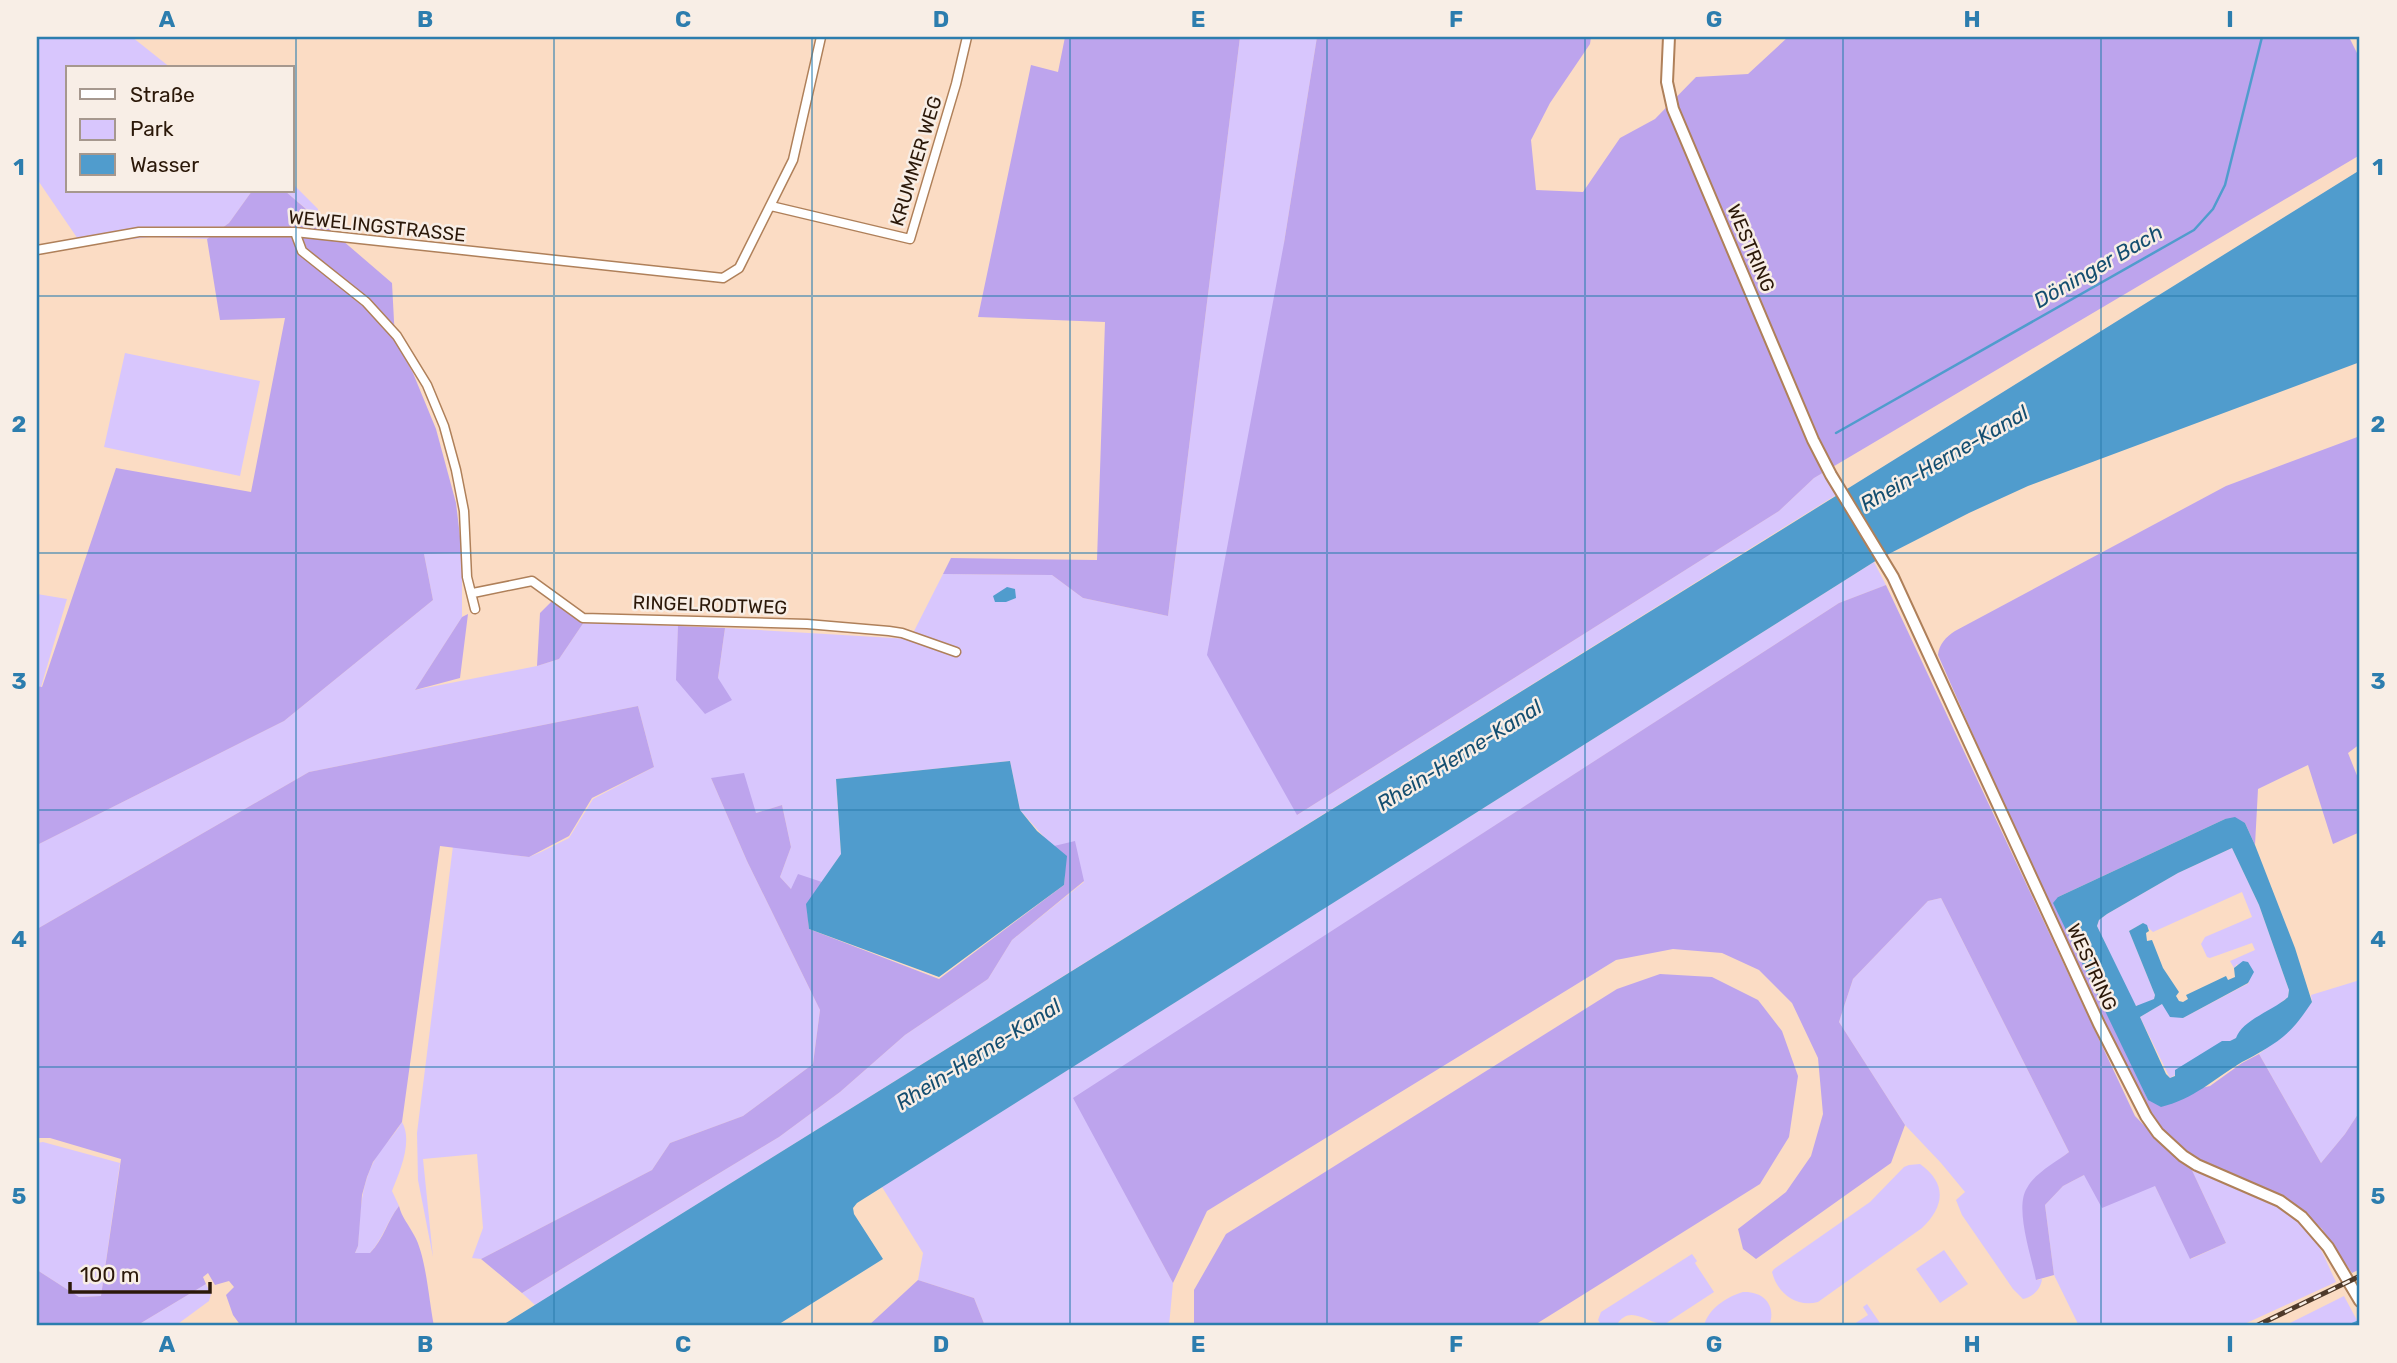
<svg xmlns="http://www.w3.org/2000/svg" width="2397" height="1363" font-family="Rubik,sans-serif">
	<style>
		.green { fill: #d8c6fd }
		.forest { fill: #bda4ed }
		.water { fill: #509ccd; fill-rule: evenodd }
		.lines { fill: none; stroke-linecap: round; stroke-linejoin: round }
		.stream { stroke: #509ccd; stroke-width: 2.5 }
		.minor-casing { stroke: #af805a; stroke-width: 11 }
		.secondary-casing { stroke: #af805a; stroke-width: 14 }
		.minor { stroke: #fff; stroke-width: 8 }
		.secondary { stroke: #fff; stroke-width: 10 }
		.rail-casing { stroke: #4f3a2a; stroke-width: 5 }
		.rail { stroke: #f8eee6; stroke-width: 2.5; stroke-dasharray: 8; stroke-linecap: butt }
		.grid { fill: none; stroke: #2c7dae; stroke-width: 2; stroke-opacity: 0.55 }
		.labels { text-anchor: middle; dominant-baseline: central; stroke-width: 5; stroke-linejoin: round; paint-order: stroke }
		.street-label { font-size: 19px; fill: #2b1809; stroke: #f8eee6 }
		.water-label { font-size: 21px; font-style: italic; fill: #144e70; stroke: #f8eee6 }
		.neatline { fill: none; stroke: #2c7dae; stroke-width: 2.5 }
		.grid-label { font-size: 23px; text-anchor: middle; font-weight: bold; fill: #2c7dae }
	</style>
	<rect width="100%" height="100%" fill="#fbdcc4"/>
	<path class="green" d="M37,37H132L171,68H68V191H252L229,223L207,239L151,237L82,245L37,179Z
		M1240,37H1317L1284,243L1297,815L1779,511L1814,478L1822,473L1836,495L535,1305L522,1293L779,1137L840,1092L905,1035L988,979L1012,940L1084,882L1020,810L1010,761L836,779L841,854L822,882L791,889L780,877L791,847L782,805L756,813L711,778L747,861L820,1010L813,1064L743,1116L670,1143L652,1170L481,1259L472,1258L483,1228L477,1154L423,1159L433,1257L418,1180L417,1133L453,846L520,856L529,857L541,852L569,838L593,799L654,767L638,706L309,772L37,929V845L284,721L433,600L424,554L462,553V617L415,690L537,666L559,659L584,622L678,626L677,680L718,678L725,628L910,639L943,574L1052,575L1083,598L1168,616Z
		M292,183L318,209L317,218L285,191H292Z
		M125,353L260,381L240,476L104,447Z
		M1874,562L1886,585L1839,603L1074,1098L1173,1283L1169,1326H985L974,1298L918,1280L923,1253L882,1187Z
		M37,594L67,599L41,687L37,686Z
		M2232,848L2259,905L2289,990L2288,997L2236,1038L2170,1078L2140,1017L2162,1004L2183,1018L2249,983L2237,964L2234,968L2230,961L2255,950L2252,943L2210,958L2207,957L2201,944L2205,937L2252,917L2242,892L2153,932L2143,923L2129,931L2155,995L2154,999L2139,1006L2134,1005L2097,926L2099,920L2107,914L2178,873Z
		M1941,898L2069,1152L2034,1179L2037,1280L2042,1279C2041,1289 2033,1297 2023,1299L2013,1289L1962,1215L1956,1200L1965,1192L1941,1163L1905,1125L1839,1022L1853,979L1928,901Z
		M2360,980V1111L2345,1134L2321,1163L2259,1054L2295,1025L2312,1002L2311,995Z
		M402,1122C413,1141 400,1171 392,1191L399,1206C387,1221 383,1239 370,1253H355L358,1246C360,1218 360,1189 373,1163C380,1148 394,1136 402,1122Z
		M43,1142L120,1163L101,1296L79,1297L37,1270V1143Z
		M1920,1164C1948,1184 1944,1207 1922,1228L1818,1302C1796,1308 1777,1293 1772,1272L1774,1269L1870,1202L1904,1167L1909,1165Z
		M2190,1166C2229,1187 2282,1196 2311,1234C2322,1248 2328,1266 2336,1282L2240,1326H2079L2054,1275L2045,1205L2063,1186L2084,1175L2155,1186L2191,1259L2226,1243Z
		M1944,1250L1968,1284L1940,1303L1916,1269Z
		M1692,1254L1697,1261L1695,1263L1714,1292L1665,1324C1648,1325 1630,1302 1616,1326H1602L1598,1320L1601,1312Z
		M206,1284L211,1294L209,1301L175,1326H136Z
		M1743,1292C1764,1291 1777,1306 1769,1326H1704C1708,1309 1726,1297 1743,1292Z
		M2344,1296L2360,1326H2284Z
		M1867,1304L1882,1326H1851L1868,1315L1863,1307Z"/>
	<path class="forest" d="M1065,37H1240L1168,616L1083,598L1052,575L943,574L951,558L1097,560L1105,322L978,317L1031,65L1058,72Z
		M1317,37H1591L1590,44L1550,103L1531,140L1536,190L1583,192L1620,138L1655,119L1696,77L1748,74L1788,37H2349L2360,59V155L1814,478L1779,511L1297,815L1207,655L1284,243Z
		M252,191H285L392,283L395,340L413,373L436,429L456,503L462,553L424,554L433,600L284,721L37,845V686L42,687L116,468L251,492L285,318L220,320L207,239L229,223Z
		M2360,436V744L2348,753L2360,783V832L2333,844L2308,765L2258,789L2255,845L2245,823L2225,819L2058,897L2148,1100L2210,1086L2242,1063L2259,1054L2321,1163L2345,1134L2360,1111V1269L2352,1273L2322,1229L2301,1209L2271,1191L2193,1156L2162,1129L2150,1113L2133,1083L2048,905L1938,655C1939,644 1946,637 1955,631L2226,486Z
		M1886,585L2135,1116L2172,1154L2190,1166L2226,1243L2190,1259L2155,1186L2102,1208L2084,1175L2063,1186L2045,1205L2054,1275L2036,1280C2032,1258 2014,1208 2027,1188C2035,1173 2056,1162 2069,1152L1941,898L1928,901L1853,979L1839,1022L1905,1125L1891,1163L1756,1259L1743,1249L1738,1229L1786,1192L1811,1156L1823,1114L1818,1058L1792,1003L1759,970L1722,953L1673,949L1616,960L1207,1211L1173,1283L1073,1098L1839,603Z
		M553,600L584,622L559,659L537,666L540,613Z
		M468,614L460,678L415,690L462,617Z
		M678,626L725,628L718,678L732,700L705,714L676,680Z
		M638,706L654,767L592,798L569,836L529,857L440,846L402,1122L373,1162L367,1177L362,1195L358,1246L355,1253H370C384,1239 387,1221 399,1206C402,1218 409,1225 414,1235C426,1255 429,1302 434,1326H395L390,1323L379,1326H241L233,1315L226,1295L234,1287L229,1281L215,1285L208,1273L203,1277L206,1284L136,1326H37V1270L79,1297L101,1296L121,1159L50,1138H37V929L309,772Z
		M744,773L756,813L782,805L791,847L780,877L791,889L798,874L822,882L807,904L809,929L939,979L1064,885L1066,856L1054,846L1075,841L1084,881L1012,940L988,979L905,1035L840,1092L779,1137L522,1293L481,1259L652,1170L670,1143L743,1116L813,1064L820,1010L747,861L711,778Z
		M1660,974L1712,977L1758,1000L1782,1031L1798,1076L1789,1137L1760,1184L1533,1326H1194V1290L1226,1234L1617,989Z
		M918,1280L974,1298L985,1326H868Z"/>
	<path class="water" d="M2360,170V362L2028,486L1969,513L1877,560L857,1203L853,1208L854,1214L883,1259L776,1326H501Z
		M1007,587L1015,589L1016,598L1006,602H995L993,596Z
		M1010,761L1020,810L1037,831L1067,856L1064,885L939,977L809,929L806,904L841,854L836,779Z
		M2235,817L2245,823L2255,845L2295,948L2312,1002C2307,1009 2302,1017 2296,1024C2282,1041 2261,1052 2242,1062C2214,1079 2194,1099 2161,1107L2148,1100L2053,903L2058,897L2225,819ZM2232,848L2259,905L2289,990L2288,997C2273,1011 2243,1019 2236,1038L2230,1041H2222L2175,1070V1076L2170,1078L2166,1074L2140,1017L2162,1004L2170,1017L2183,1018L2248,983L2254,972L2248,962L2243,961L2234,968L2235,977L2228,980L2226,976L2186,995L2188,999L2183,1002L2179,1001L2176,996L2179,992L2163,968L2152,940L2147,941L2146,933L2149,931L2147,925L2143,923L2129,931L2155,995L2154,999L2136,1006L2097,926L2099,920L2107,914L2178,873Z"/>
	<g class="lines">
		<path class="stream" d="M1836,433L2194,230L2213,209L2225,185L2262,37
			M2348,1326L2360,1321"/>
		<g class="minor-casing">
			<path id="minor" d="M771,206L910,239L956,84L967,37
				M295,232L302,251L366,302L397,336L427,385L444,426L456,470L464,511L467,577L475,609
				M37,250L139,232H295L723,278L739,268L793,160L821,37
				M473,593L532,581L583,618L807,624L889,631L902,633L956,652"/>
		</g>
		<g class="secondary-casing">
			<path id="secondary" d="M1669,37L1667,82L1673,109L1813,440L1831,475L1893,577L2099,1024L2146,1116L2158,1133L2183,1156L2197,1165L2280,1201L2302,1217L2328,1247L2360,1301"/>
		</g>
		<use href="#minor" class="minor"/>
		<use href="#secondary" class="secondary"/>
		<g class="rail-casing">
			<path id="rail" d="M2256,1326L2360,1276"/>
		</g>
		<use href="#rail" class="rail"/>
	</g>
	<path class="grid" d="M296,37V1326M554,37V1326M812,37V1326M1070,37V1326M1327,37V1326M1585,37V1326M1843,37V1326M2101,37V1326M37,296H2360M37,553H2360M37,810H2360M37,1067H2360"/>
	<g class="labels">
		<g class="street-label">
			<text transform="translate(916 161) rotate(-73)">KRUMMER WEG</text>
			<text transform="translate(377 226) rotate(6)">WEWELINGSTRASSE</text>
			<text transform="translate(1751 248) rotate(67)">WESTRING</text>
			<text transform="translate(710 605) rotate(2)">RINGELRODTWEG</text>
			<text transform="translate(2092 967) rotate(65)">WESTRING</text>
		</g>
		<g class="water-label">
			<text transform="translate(2098 266) rotate(-30)">Döninger Bach</text>
			<text transform="translate(1944 458) rotate(-30)">Rhein-Herne-Kanal</text>
			<text transform="translate(1459 755) rotate(-32)">Rhein-Herne-Kanal</text>
			<text transform="translate(978 1054) rotate(-32)">Rhein-Herne-Kanal</text>
		</g>
	</g>
	<rect width="2397" height="1363" fill="none" stroke="#f8eee6" stroke-width="77"/>
	<rect x="66" y="66" width="228" height="126" fill="#f8eee6" stroke="#a6988e" stroke-width="2"/>
	<rect x="80" y="89" width="35" height="10" fill="#ffffff" stroke="#a6988e" stroke-width="2"/>
	<text x="130" y="102" font-size="21" fill="#2b1809">Straße</text>
	<rect x="80" y="119" width="35" height="21" fill="#d8c6fd" stroke="#a6988e" stroke-width="2"/>
	<text x="130" y="136" font-size="21" fill="#2b1809">Park</text>
	<rect x="80" y="154" width="35" height="21" fill="#509ccd" stroke="#a6988e" stroke-width="2"/>
	<text x="130" y="172" font-size="21" fill="#2b1809">Wasser</text>
	<path d="M70 1282v10h140v-10" fill="none" stroke="#2b1809" stroke-width="3.5"/>
	<text x="80" y="1282" font-size="21" fill="#2b1809" stroke="#f8eee6" stroke-width="5" paint-order="stroke">100 m</text>
	<rect x="38" y="38" width="2320" height="1286" class="neatline"/>
	<g class="grid-label">
		<text x="167" y="27">A</text>
		<text x="425" y="27">B</text>
		<text x="683" y="27">C</text>
		<text x="941" y="27">D</text>
		<text x="1198" y="27">E</text>
		<text x="1456" y="27">F</text>
		<text x="1714" y="27">G</text>
		<text x="1972" y="27">H</text>
		<text x="2230" y="27">I</text>
		<text x="19" y="175">1</text>
		<text x="2378" y="175">1</text>
		<text x="19" y="432">2</text>
		<text x="2378" y="432">2</text>
		<text x="19" y="689">3</text>
		<text x="2378" y="689">3</text>
		<text x="19" y="947">4</text>
		<text x="2378" y="947">4</text>
		<text x="19" y="1204">5</text>
		<text x="2378" y="1204">5</text>
		<text x="167" y="1352">A</text>
		<text x="425" y="1352">B</text>
		<text x="683" y="1352">C</text>
		<text x="941" y="1352">D</text>
		<text x="1198" y="1352">E</text>
		<text x="1456" y="1352">F</text>
		<text x="1714" y="1352">G</text>
		<text x="1972" y="1352">H</text>
		<text x="2230" y="1352">I</text>
	</g>
</svg>
